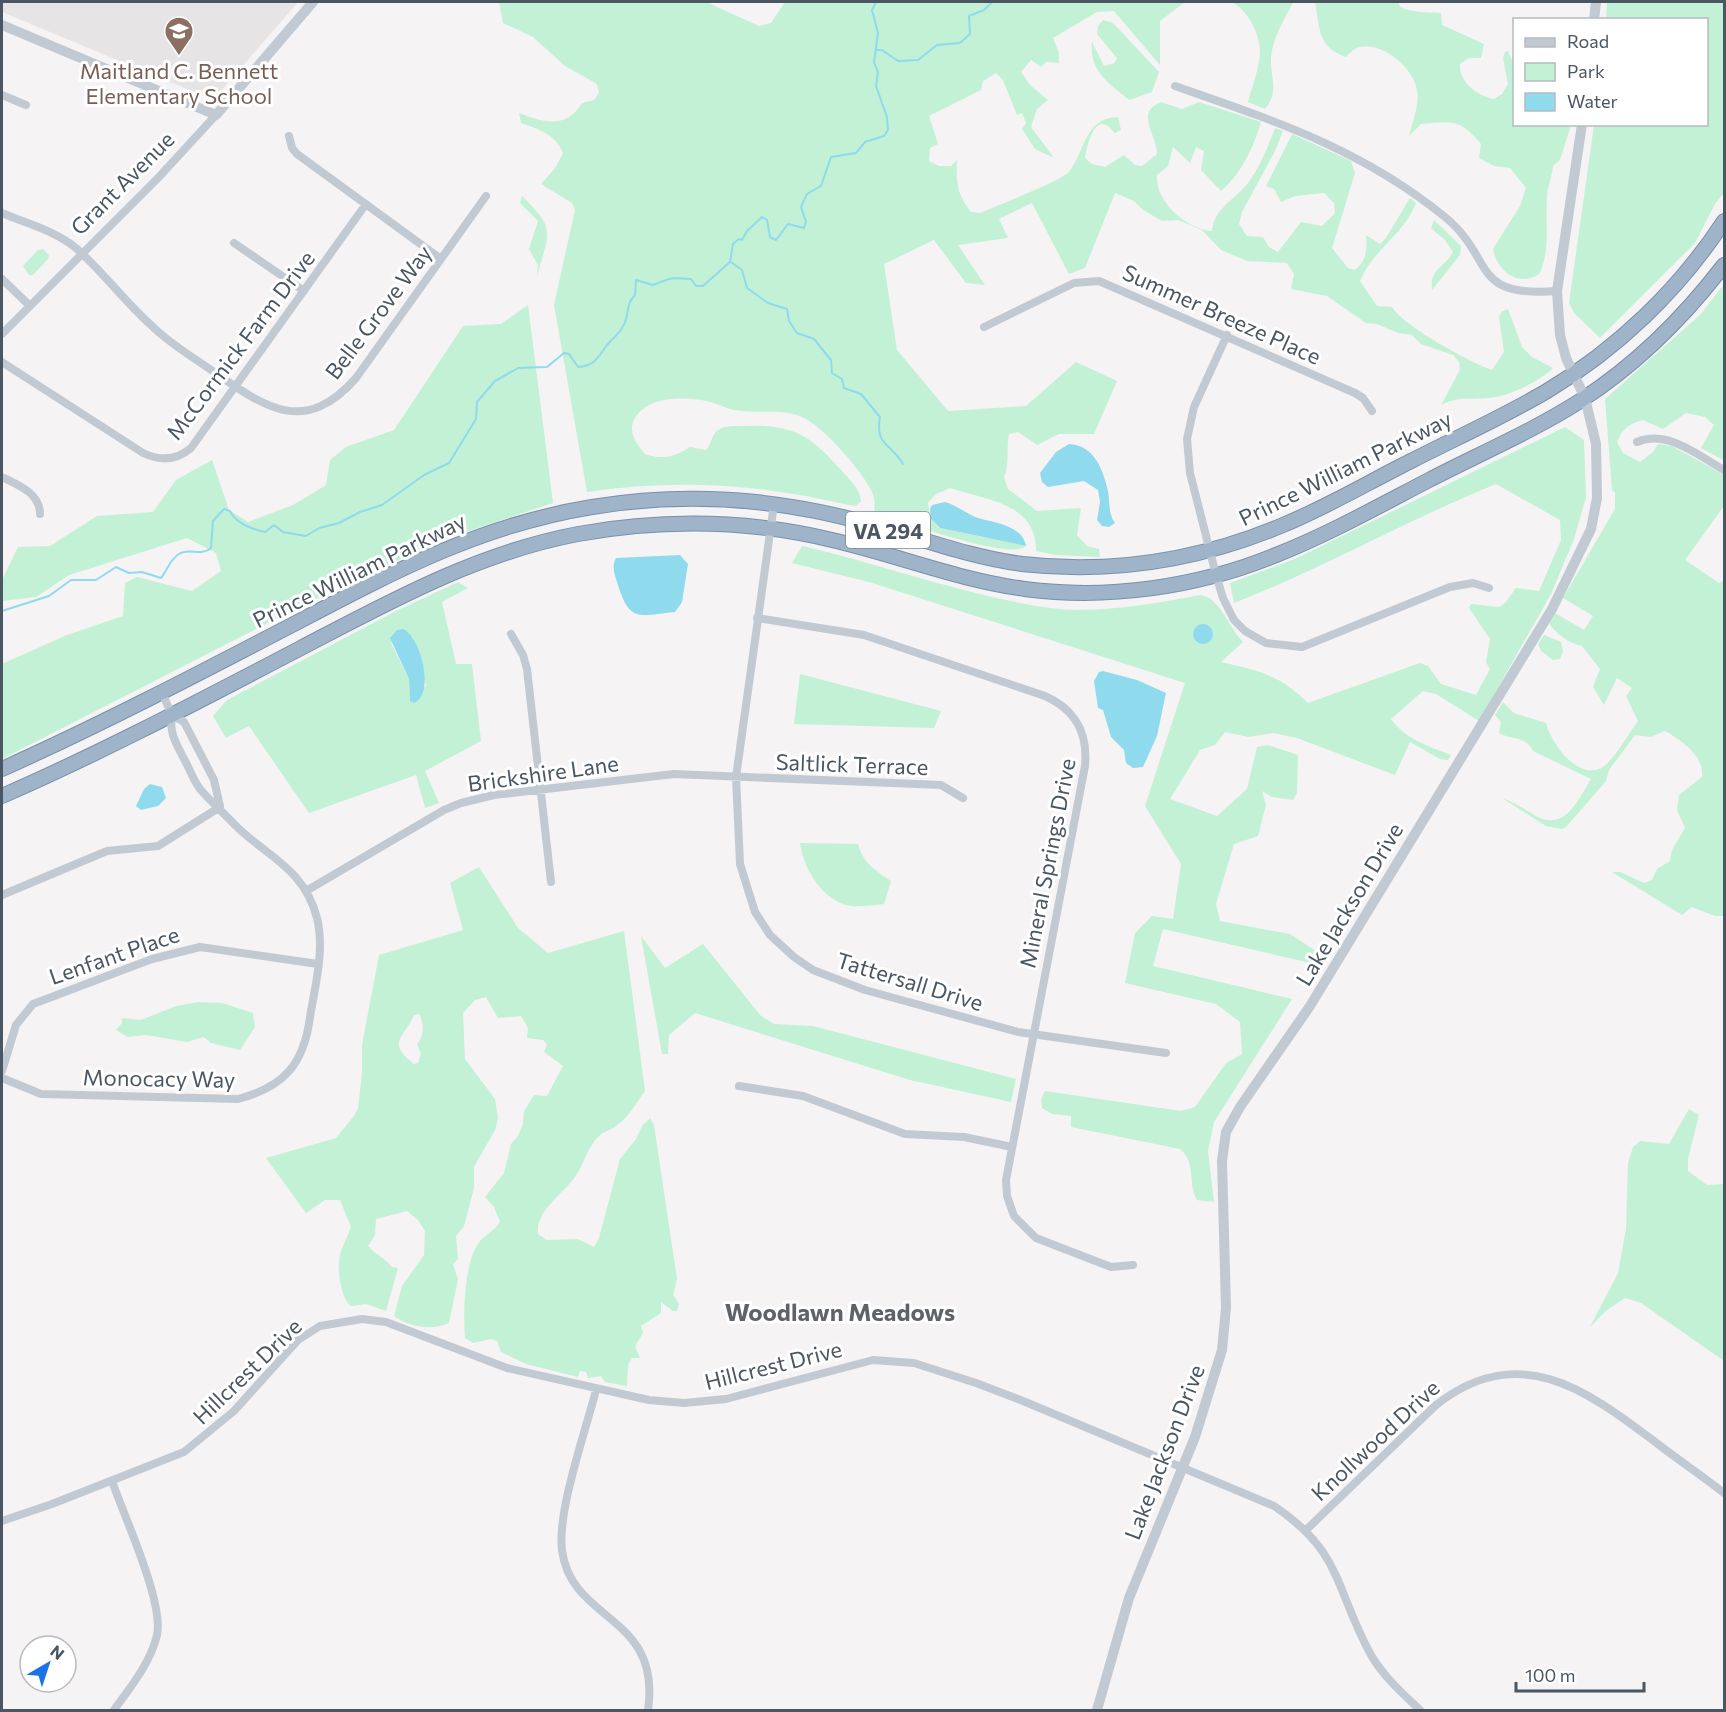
<svg xmlns="http://www.w3.org/2000/svg" width="1726" height="1712" font-family="Commissioner,sans-serif">
	<style>
		.education { fill: #e6e4e5 }
		.green { fill: #c3f1d5; fill-rule: evenodd }
		.water { fill: #90daee }
		.lines { fill: none; stroke-linecap: round; stroke-linejoin: round }
		.stream { stroke: #90daee; stroke-width: 2 }
		.trunk-casing { stroke: #7690ad; stroke-width: 16 }
		.minor { stroke: #c1cad2; stroke-width: 8 }
		.tertiary { stroke: #c1cad2; stroke-width: 10 }
		.trunk { stroke: #9fb4c9; stroke-width: 14 }
		.labels { text-anchor: middle; dominant-baseline: central; stroke-width: 6; stroke-linejoin: round; paint-order: stroke }
		.shield { fill: #fff; stroke: #808990; stroke-width: 1.5 }
		.shield-label { font-size: 21px; font-weight: bold; fill: #4a5661 }
		.education-label { font-size: 22px; fill: #785e54; stroke: #fff }
		.street-label { font-size: 22px; fill: #4a5661; stroke: #fff }
		.neighbourhood-label { font-size: 24px; font-weight: bold; fill: #5f6368; stroke: #fff }
	</style>
	<rect width="100%" height="100%" fill="#f5f3f3"/>
	<path class="education" d="M2,2H298L213,100L2,12Z"/>
	<path class="green" d="M499,2H706L759,26L771,23L785,2H1185L1160,21V65L1114,11L1097,12L1053,38L1059,53V63L1046,62L1041,67L1031,60L1021,72L1030,85L1048,100L1037,109L1031,127L1054,158L1035,149L1022,129L1026,123L1022,113L1017,115L1003,80L996,73L983,81L981,90L929,116L938,144L930,148L929,161L939,166H951L957,160C956,182 957,195 971,212L980,213C996,206 1061,181 1069,172C1086,150 1084,118 1118,117L1121,130L1115,133C1112,131 1111,127 1108,126C1093,115 1086,150 1085,158L1092,164L1105,167L1124,155L1135,165L1142,166L1157,154C1157,134 1134,113 1161,102L1182,109L1199,102L1261,122C1253,148 1242,173 1221,191L1201,170L1204,151L1196,147L1190,163L1173,147L1168,166L1157,175C1155,201 1186,229 1212,231C1214,208 1235,200 1248,183C1260,167 1268,147 1275,128L1283,131L1275,151L1242,212L1239,224L1247,236L1263,237L1269,247L1278,252L1301,222L1322,226L1335,213L1334,203L1324,193L1295,196L1281,202L1274,189L1266,186L1292,134L1351,161L1355,173L1332,248L1348,268L1355,270C1367,260 1367,250 1366,235L1380,244L1386,238L1410,198L1416,203C1404,235 1373,249 1360,281L1377,306L1392,307C1402,325 1471,363 1492,370L1504,352L1499,317L1502,311L1508,309L1522,347L1532,357L1553,368C1537,383 1509,396 1488,398C1470,400 1457,396 1441,405L1460,370L1459,362L1453,355L1421,344L1412,335L1398,333L1377,324L1366,323L1327,296L1291,289L1294,274L1287,263L1247,261L1221,250L1202,230L1178,220L1162,221L1143,210L1134,201L1115,193L1085,268L1069,274L1032,203L999,219L1008,238L958,245L985,285L966,283L934,240L884,264L897,350L948,411L1026,406L1076,362L1117,381L1094,434H1059L1037,445L1018,432L1009,434C1006,449 1010,464 1004,477L1008,489L1037,511L1081,508L1077,535L1087,546L1099,549L1100,557L1055,555L1036,551C1037,503 986,500 950,488L936,494L928,503L931,519L939,528L1026,546C1009,561 899,520 874,513C875,505 875,497 871,490C861,470 826,430 806,419C785,407 757,414 734,410C725,408 716,403 707,401C685,397 649,395 635,418C627,432 636,443 645,454C662,460 675,457 690,447L706,450C712,444 711,435 718,430C725,425 737,426 745,426C794,424 810,435 842,471C850,480 860,489 861,501L856,506L849,505C762,484 676,479 587,492L554,305L575,210L572,203L541,184L556,167L563,153C556,135 539,129 521,123L519,113C543,122 566,130 582,103L594,100L599,93L597,84L565,66L533,37L503,23Z
		M1231,2H1293C1284,21 1270,41 1271,64C1272,81 1278,94 1265,109L1248,102C1252,87 1259,69 1260,54C1261,36 1248,9 1231,2Z
		M1315,2H1398L1400,7C1413,13 1427,12 1441,13L1442,25L1484,44L1481,58H1469L1460,64C1459,82 1477,96 1494,99L1502,94L1508,84L1503,58L1505,52L1508,51L1514,65V124L1571,125L1560,160L1553,166C1552,178 1547,187 1547,198C1545,223 1551,251 1539,274C1519,288 1497,271 1493,249L1520,206L1526,188L1510,168L1494,166L1479,158L1481,144C1460,119 1454,121 1421,124L1409,136C1412,123 1420,104 1417,90C1413,67 1381,40 1357,48C1353,49 1348,55 1346,57C1317,47 1320,28 1315,2Z
		M1607,2H1724V193L1715,204L1695,243L1600,338L1574,313L1569,303L1594,125L1706,124V20L1606,19Z
		M1103,20L1113,23L1159,72L1152,92L1129,100C1109,83 1089,72 1092,42L1104,66L1115,63L1117,58L1097,34L1098,26Z
		M522,196C558,231 548,232 537,277L538,265L529,249L538,221L520,203Z
		M1434,220L1461,246L1460,255L1432,290C1430,267 1443,270 1453,252L1445,240L1431,228Z
		M43,249L49,255L48,259L33,275H29L23,266L38,250Z
		M1724,284L1723,460L1701,448L1714,425L1705,417L1686,413L1663,429L1643,420C1629,424 1623,428 1617,442L1623,453L1640,462L1653,452L1658,444L1672,446L1724,475V506L1685,560L1719,583L1724,580V916H1715L1692,907L1682,915L1612,872H1620L1644,883L1652,880L1657,869L1670,861L1672,850L1685,828L1677,810L1679,795L1702,777C1704,755 1682,741 1665,731L1651,737L1635,735L1609,770L1606,781L1566,827L1562,829L1546,826L1502,798C1514,802 1524,809 1536,816C1565,832 1578,800 1591,779L1533,751C1526,736 1512,740 1499,733L1501,722L1495,715L1503,702L1514,713L1546,723C1551,743 1578,782 1603,767C1613,761 1630,732 1638,721L1626,696L1632,688L1617,678L1604,705L1593,687L1600,669L1582,646C1570,644 1555,633 1549,623L1555,613L1584,630L1593,616L1563,598L1615,509V493L1612,490L1605,399L1701,314Z
		M528,305L553,503L436,542L289,612L2,759V664L67,635L123,616L125,583L137,577L192,591L221,571L216,553L187,538L69,575L36,597L2,601V580L18,547L50,546L97,516L153,512L176,480L212,460L229,510L248,522L293,505L326,485L330,460L346,447L394,430L463,326L501,324Z
		M1565,427L1584,440L1586,497L1574,539L1551,594L1479,721L1436,694L1423,691L1391,719C1405,739 1428,746 1451,755L1448,760L1440,759L1410,742L1395,775L1297,738L1273,733L1248,737L1225,732L1215,745L1200,750L1170,799L1217,816L1247,789L1257,747L1268,745L1298,755L1297,793L1293,800L1272,797L1262,791L1266,805L1258,836L1234,844L1216,904L1220,921L1290,934L1322,955L1320,961L1315,964L1163,929L1153,966L1292,999L1214,1122L1208,1151L1214,1202L1197,1200C1187,1183 1197,1163 1180,1149L1071,1127V1116L1052,1114L1042,1108L1041,1099L1045,1091L1181,1111L1195,1107L1226,1063L1242,1054L1240,1022L1216,1004L1125,983L1135,933L1152,916L1173,919L1181,864L1145,806L1185,683L869,582L792,563L802,546C885,565 966,596 1050,608C1095,614 1155,604 1200,595C1220,597 1228,627 1243,642L1221,662C1259,671 1279,674 1308,703L1420,663L1428,666L1441,684L1476,695L1490,669L1486,662L1490,639L1469,608L1471,604L1499,607L1505,603L1516,588L1539,591L1561,540L1560,520L1496,484C1407,520 1324,568 1234,603L1230,583L1295,559Z
		M458,582L468,588L442,602L456,664H472L481,741L425,771L439,803L425,808L416,775L309,813L249,726L226,738L213,716L227,700L396,611ZM413,637L426,686L410,701L409,679L391,643Z
		M1544,635L1561,642L1563,651L1560,659L1553,660L1541,651L1538,644Z
		M800,674L941,711L934,728L794,724Z
		M800,843L858,844C863,863 875,870 891,881L884,904C873,905 862,907 851,906C823,902 803,868 800,843Z
		M479,867L518,928L548,953L624,931L645,1091C636,1103 629,1117 616,1126C612,1130 604,1131 600,1135C588,1146 585,1161 577,1174C566,1192 535,1210 538,1234L547,1240L578,1239L594,1247L599,1238L620,1159L636,1139L642,1126L650,1118L654,1125L677,1279L673,1295L679,1304L677,1311H673L661,1302V1313L641,1326L643,1333L635,1346L640,1358H632L628,1365L627,1386L605,1382L601,1376L588,1378L586,1372L580,1371L578,1377L526,1364L501,1352L497,1341L490,1339L473,1343L465,1338C463,1316 464,1259 480,1241C487,1234 494,1231 500,1222L494,1207L485,1197L504,1173L511,1144L518,1136L523,1124L524,1111L534,1095L547,1096L563,1066L544,1052L547,1044L543,1040L527,1038L528,1028L521,1016L498,1018L486,997L475,1000L463,1013L465,1059L495,1099L498,1118L495,1130L474,1167V1188L464,1226L456,1236L458,1259L453,1264L458,1279L449,1323C432,1331 409,1327 394,1316L402,1286L424,1255L425,1231L418,1220L407,1211L376,1219L375,1235L368,1246C376,1255 385,1258 392,1267L398,1268L386,1311L366,1304L351,1306C340,1298 337,1268 340,1254C343,1245 348,1236 351,1227L340,1200H325L306,1213L266,1158L336,1138L354,1116L358,1108L362,1074V1045L379,955L463,930L450,883ZM419,1014C424,1023 425,1035 417,1044L421,1054L418,1063L414,1064C385,1042 405,1037 414,1015Z
		M641,936L665,968L703,944L761,1016L774,1024L813,1026L1016,1079L1011,1102L910,1080L695,1013L669,1035L668,1054H662Z
		M199,1002L222,1003L253,1013L255,1027L240,1050L211,1043L204,1037L187,1042L146,1035L128,1037L116,1030L122,1023V1018L141,1020L176,1006Z
		M1689,1109L1699,1115L1688,1159V1171L1707,1185L1724,1184V1361L1641,1303L1625,1298L1607,1310L1590,1327L1618,1273L1626,1229L1628,1163L1633,1147L1640,1141L1669,1144Z"/>
	<path class="water" d="M1069,444C1094,445 1103,469 1108,491C1110,502 1108,514 1115,523L1109,527L1102,526L1097,520L1100,502L1098,490L1084,481L1048,487L1042,482L1040,473L1056,452Z
		M945,502C956,505 964,512 975,517C992,523 1022,524 1026,546L940,528L931,519L930,509L932,505Z
		M680,555L688,564L682,602L675,612C640,615 630,624 618,585C615,576 611,567 616,558Z
		M1193 634a10 10 0 1 1 20 0a10 10 0 1 1-20 0Z
		M403,629C420,635 436,694 414,703L410,701L409,679L390,638L397,630Z
		M1103,671L1137,680L1166,693L1157,736L1143,767L1133,768L1126,763L1124,750L1111,737L1103,710L1098,708L1094,681L1099,672Z
		M150,784L162,787L166,798L158,806L141,810L136,806L144,789Z"/>
	<g class="lines">
		<path class="stream" d="M877,50H882L898,61L918,60L937,45L960,43L970,34L969,16L984,10L992,2
			M731,262L742,270L747,288L768,303L787,309L789,321L797,333L814,339L831,360L832,373L842,379L844,388L861,394L880,417C875,446 890,442 903,464
			M2,611L49,596L71,580H96L116,567L129,573L142,572L161,578C167,571 170,559 179,554C189,547 201,557 211,548L213,521L224,509L230,511C236,524 252,529 265,532L274,525L283,532L306,536L319,528L339,523L360,512L382,505L424,475L449,463L476,419L477,402L495,381L518,368L547,367L564,353L569,354L578,367C595,366 598,357 607,345C614,337 621,333 625,322C629,313 626,303 635,295L636,280L653,285C672,278 669,277 691,279L696,286H703L730,262L733,244L739,239L742,240L747,231L762,217L767,220L770,237L776,240L788,224L804,228L806,222L801,207L807,194L821,186L831,157L856,153L865,142L884,136L888,130L887,117L876,86L878,72L874,62L878,33L872,10L876,2"/>
		<g class="trunk-casing">
			<path id="trunk" d="M2,769C100,725 196,675 292,625C391,573 480,525 592,507C683,492 776,498 866,523C918,537 968,557 1022,564C1111,574 1200,560 1283,525C1327,507 1369,482 1411,461C1456,438 1503,417 1547,391C1617,349 1679,290 1724,221
				M2,796C103,752 201,700 299,649C389,602 477,553 578,534C662,519 749,520 832,540C897,555 958,580 1025,589C1108,600 1198,587 1276,555C1329,534 1379,506 1429,480C1479,454 1533,431 1580,401C1636,365 1684,317 1724,265"/>
		</g>
		<path class="minor" d="M1175,86C1275,121 1362,149 1445,217C1496,259 1469,298 1557,291
			M2,95L26,105
			M289,136L292,148L297,154L441,259
			M2,213C25,223 56,231 76,248C103,272 125,302 152,326C170,344 193,357 214,372C266,408 305,436 356,378L486,196
			M234,243L304,291
			M2,279L28,304
			M984,327L1074,283L1099,281L1355,393L1363,398L1372,411
			M2,334L158,178L216,115
			M1227,335L1194,407L1187,439L1190,473L1216,575L1223,598L1234,620L1245,631L1266,643L1302,647L1450,587L1473,583L1489,588
			M2,362L143,453C160,461 176,461 191,448L366,204
			M1637,442C1667,429 1699,456 1724,470
			M2,477C18,485 40,493 40,514
			M774,504L736,777L740,864L755,912L770,935L794,957L813,970L865,990L1018,1032L1166,1053
			M757,618L864,635L1045,696C1076,710 1088,733 1085,766L1006,1180L1007,1196L1014,1216L1036,1238L1111,1267L1133,1265
			M511,634L523,655L527,669L551,882
			M162,693L172,715L184,722L214,780L220,806
			M306,891L444,810L461,803L494,795L674,774L941,785L963,798
			M2,895L107,851L158,846L220,807
			M2,1071L16,1025L33,1004L152,959L200,947L318,964
			M2,1078L41,1094L238,1099C284,1087 304,1064 310,1017C315,986 325,950 317,918C304,868 267,857 235,825C224,813 210,801 200,789C193,780 189,767 183,757C175,741 169,732 172,715
			M739,1086L803,1096L905,1134L964,1137L1012,1147
			M596,1390C586,1430 557,1511 562,1550C571,1623 662,1614 648,1710
			M112,1481C124,1516 164,1602 157,1635C151,1662 130,1688 114,1710
			M2,1521L52,1504L184,1452L234,1411L298,1340L320,1326L362,1319L386,1322L507,1368L649,1400L684,1403L726,1399L873,1360L914,1363L976,1383L1023,1401L1274,1506C1343,1552 1335,1590 1371,1655C1383,1676 1403,1694 1420,1710
			M1306,1530L1436,1405C1518,1341 1584,1388 1654,1441C1677,1459 1701,1475 1724,1493"/>
		<path class="tertiary" d="M1594,20L1596,2
			M2,25L216,115L313,2
			M1097,1710L1129,1598L1195,1437L1222,1350L1226,1308L1222,1161L1226,1132L1240,1107L1310,1006L1552,609L1591,529L1597,498L1596,444L1585,398L1566,358L1560,335L1557,291L1582,124"/>
		<use href="#trunk" class="trunk"/>
	</g>
	<defs>
		<g id="school-pin" transform="scale(1.5)"><path d="M0 17L-7.5 6A9.5 9.5 0 1 1 7.5 6Z" fill="#8d6e63" stroke="#fff"/><path d="M0-5L7-2L0 1L-7-2ZM-4 1L0 2.5L4 1V4Q0 6-4 4Z" fill="#fff"/></g>
	</defs>
	<g fill-rule="evenodd">
		<use href="#school-pin" x="179" y="31"/>
	</g>
	<g class="labels">
		<rect class="shield" x="846" y="512" width="84" height="36" rx="4.5"/>
		<g class="shield-label">
			<text x="888" y="530">VA 294</text>
		</g>
		<g class="education-label">
			<text x="179" y="70">Maitland C. Bennett<tspan x="179" dy="25">Elementary School</tspan></text>
		</g>
		<g class="street-label">
			<text transform="translate(122 183) rotate(-45)">Grant Avenue</text>
			<text transform="translate(378 312) rotate(-53)">Belle Grove Way</text>
			<text transform="translate(1222 314) rotate(24)">Summer Breeze Place</text>
			<text transform="translate(240 345) rotate(-53)">McCormick Farm Drive</text>
			<text transform="translate(1345 468) rotate(-26)">Prince William Parkway</text>
			<text transform="translate(359 570) rotate(-26)">Prince William Parkway</text>
			<text transform="translate(852 764) rotate(2)">Saltlick Terrace</text>
			<text transform="translate(543 773) rotate(-8)">Brickshire Lane</text>
			<text transform="translate(1047 863) rotate(-79)">Mineral Springs Drive</text>
			<text transform="translate(1349 904) rotate(-59)">Lake Jackson Drive</text>
			<text transform="translate(114 955) rotate(-19)">Lenfant Place</text>
			<text transform="translate(910 981) rotate(17)">Tattersall Drive</text>
			<text transform="translate(159 1078) rotate(1)">Monocacy Way</text>
			<text transform="translate(773 1365) rotate(-14)">Hillcrest Drive</text>
			<text transform="translate(247 1371) rotate(-44)">Hillcrest Drive</text>
			<text transform="translate(1375 1440) rotate(-43)">Knollwood Drive</text>
			<text transform="translate(1164 1452) rotate(-69)">Lake Jackson Drive</text>
		</g>
		<g class="neighbourhood-label">
			<text x="840" y="1311">Woodlawn Meadows</text>
		</g>
	</g>
	<rect width="1726" height="1712" fill="none" stroke="#4a5661" stroke-width="6"/>
	<rect x="1513" y="18" width="195" height="108" fill="#ffffff" stroke="#b7bbc0" stroke-width="1.5"/>
	<rect x="1525" y="38" width="30" height="9" fill="#c1cad2" stroke="#b7bbc0" stroke-width="1.5"/>
	<text x="1567" y="48" font-size="18" fill="#4a5661">Road</text>
	<rect x="1525" y="63" width="30" height="18" fill="#c3f1d5" stroke="#b7bbc0" stroke-width="1.5"/>
	<text x="1567" y="78" font-size="18" fill="#4a5661">Park</text>
	<rect x="1525" y="93" width="30" height="18" fill="#90daee" stroke="#b7bbc0" stroke-width="1.5"/>
	<text x="1567" y="108" font-size="18" fill="#4a5661">Water</text>
	<g transform="translate(48 1664) rotate(39)"><circle r="28" fill="#ffffff" stroke="#b7bbc0" stroke-width="1.5"/>
	<path d="M0-4.5L10 22L0 15L-10 22Z" fill="#1a73e8"/>
	<text y="-9" font-size="16" font-weight="bold" text-anchor="middle" fill="#4a5661">N</text>
	</g>
	<path d="M1516 1682v9h128v-9" fill="none" stroke="#4a5661" stroke-width="3"/>
	<text x="1525" y="1682" font-size="18" fill="#4a5661" stroke="#ffffff" stroke-width="4.5" paint-order="stroke">100 m</text>
</svg>
